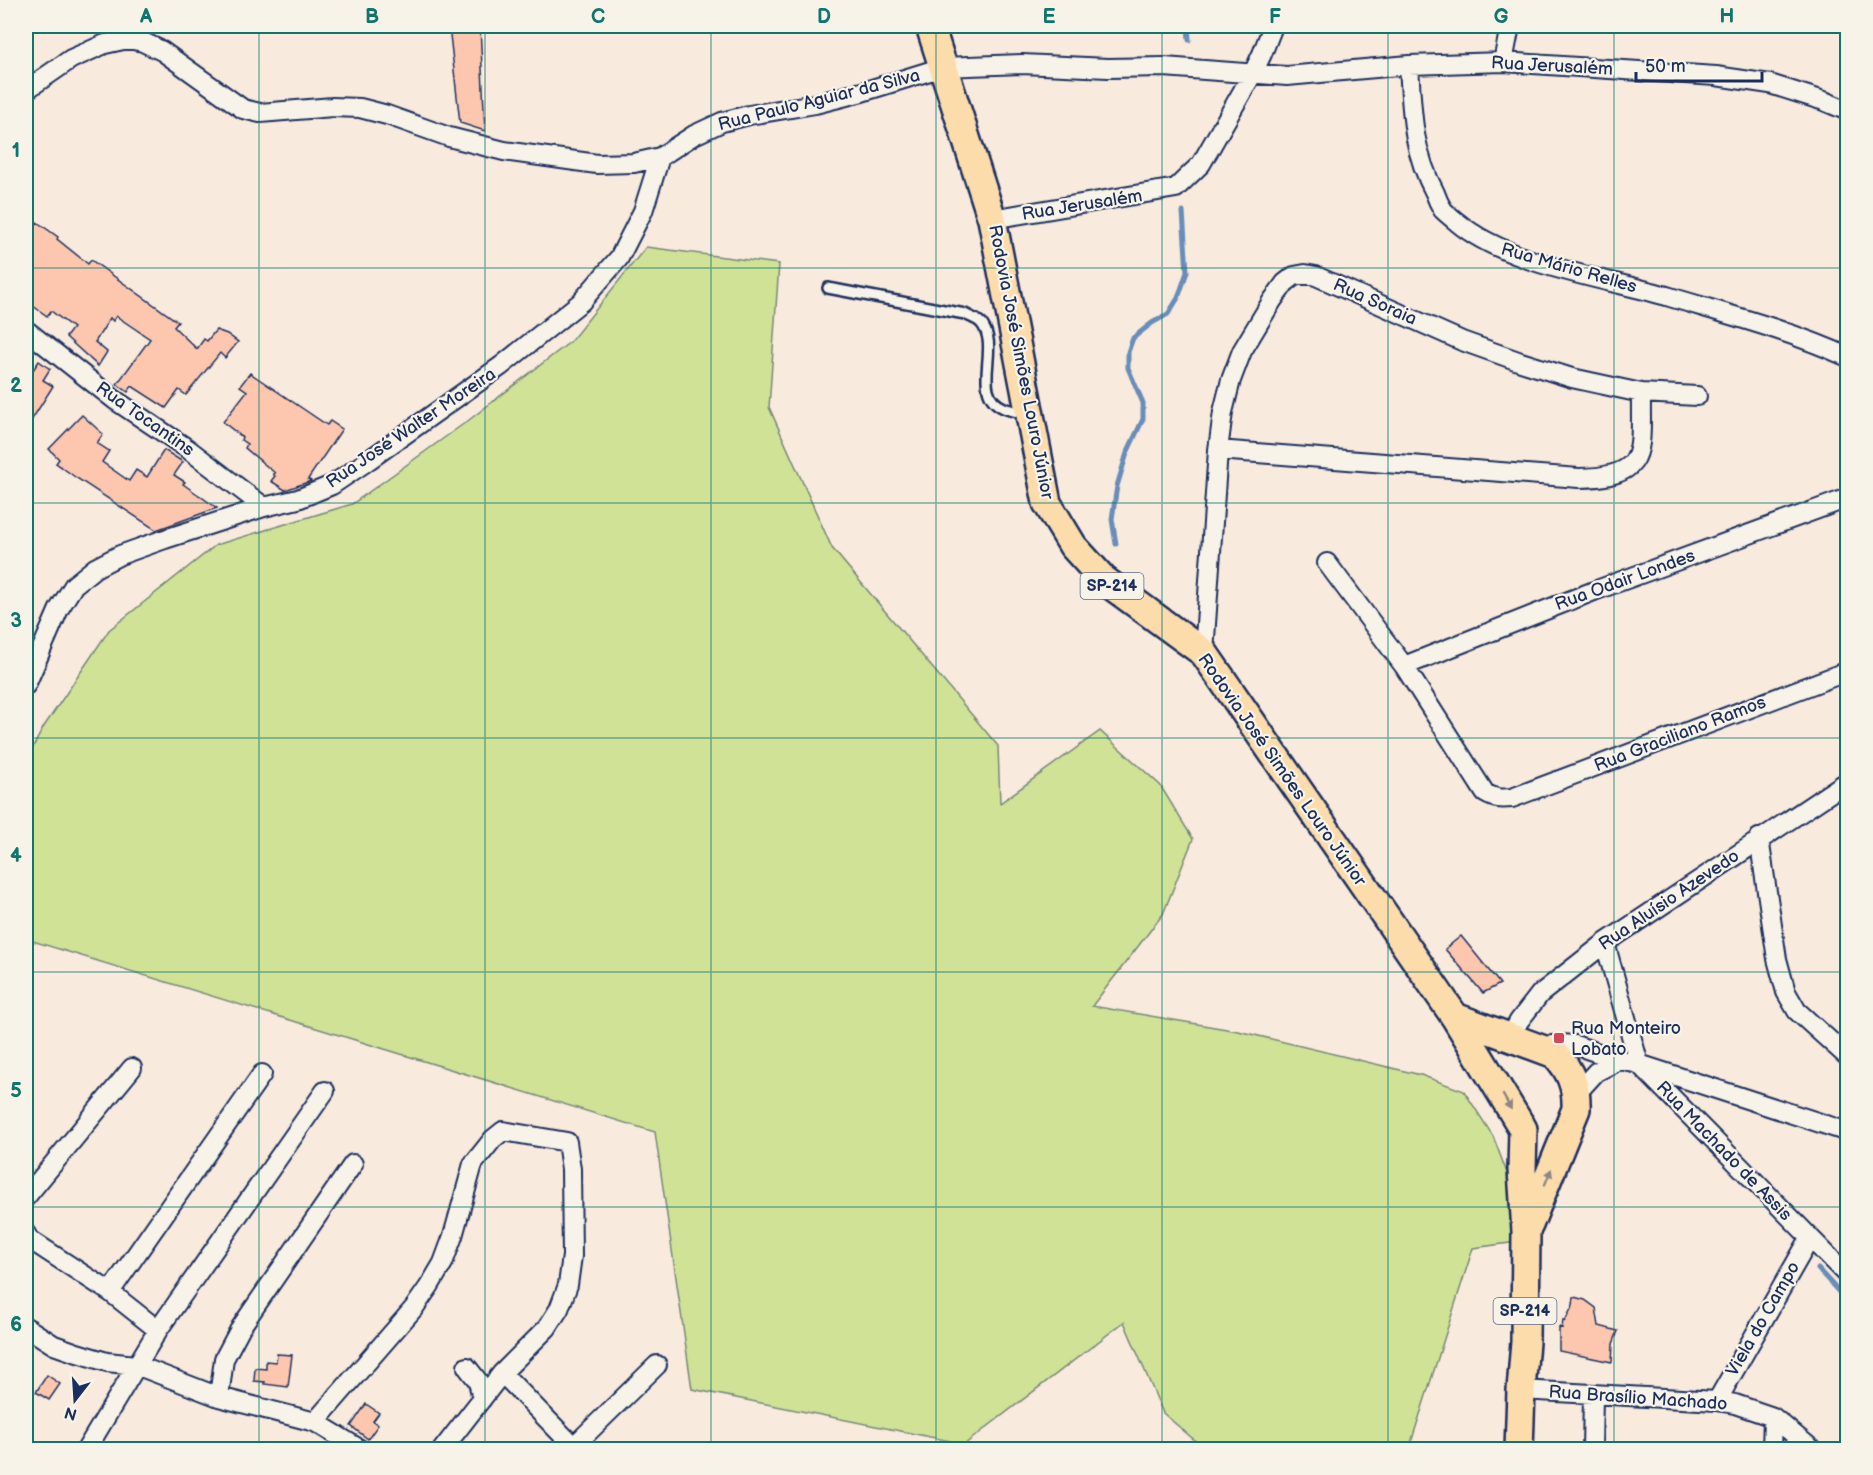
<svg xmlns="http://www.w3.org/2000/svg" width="1873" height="1475" font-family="'Balsamiq Sans',sans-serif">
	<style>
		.green { fill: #d0e296; stroke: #76887a; stroke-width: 1.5 }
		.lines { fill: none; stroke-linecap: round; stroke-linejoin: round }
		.stream { stroke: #678db9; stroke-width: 5 }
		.building { fill: #fdc7af; stroke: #1b2f5e; stroke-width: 1.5 }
		.lane-casing { stroke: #1b2f5e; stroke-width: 14 }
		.street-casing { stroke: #1b2f5e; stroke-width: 22 }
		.primary-casing { stroke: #1b2f5e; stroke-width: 32 }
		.lane { stroke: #f7f3e8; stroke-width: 9 }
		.street { stroke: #f7f3e8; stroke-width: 18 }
		.primary { stroke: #fddcac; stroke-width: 27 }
		.oneway { fill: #8c8685 }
		.grid { fill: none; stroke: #0f766e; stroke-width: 1.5; stroke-opacity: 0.55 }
		.poi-dot { fill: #d1495b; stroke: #f7f3e8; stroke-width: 2 }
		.labels { text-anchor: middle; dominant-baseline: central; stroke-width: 4.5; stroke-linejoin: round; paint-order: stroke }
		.shield { fill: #f7f3e8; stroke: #5d6a87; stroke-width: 1.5 }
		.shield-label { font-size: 16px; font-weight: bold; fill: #1b2f5e }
		.street-label { font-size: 18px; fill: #1b2f5e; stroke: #f7f3e8 }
		.poi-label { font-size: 18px; fill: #1b2f5e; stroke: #f7f3e8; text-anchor: start }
		.neatline { fill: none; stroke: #0f766e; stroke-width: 2 }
		.grid-label { font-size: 20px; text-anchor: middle; font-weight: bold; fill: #0f766e }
	</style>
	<rect width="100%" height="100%" fill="#f8eadd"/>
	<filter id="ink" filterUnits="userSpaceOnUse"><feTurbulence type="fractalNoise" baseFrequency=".0167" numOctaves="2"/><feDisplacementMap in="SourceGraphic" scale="12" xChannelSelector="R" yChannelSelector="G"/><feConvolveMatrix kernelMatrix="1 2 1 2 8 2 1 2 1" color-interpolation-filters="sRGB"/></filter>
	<g filter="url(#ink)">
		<path class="green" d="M646,247L779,264L769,407L832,548L998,746L1000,803L1100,731L1160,785L1193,839L1163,914L1092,1006L1238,1031L1421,1075L1464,1091L1493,1136L1516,1197L1517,1242L1473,1248L1409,1449H1205L1163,1413L1124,1322L965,1444L692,1389L655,1132L26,939V761L43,728L109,630L216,545L352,504L469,420L570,342Z"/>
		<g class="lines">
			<path class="stream" d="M1188,26L1189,40
				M1116,544L1112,519L1117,486L1127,453L1143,419V403L1128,368V352L1133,338L1152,323L1168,314L1178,298L1187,272L1183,212
				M1818,1269L1848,1302"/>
		</g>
		<path class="building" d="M449,26H480L485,131L460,123Z
			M37,222L58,237L57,239L88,264L91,260L178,322L174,327L197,349L204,339L207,341L216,330L227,334L238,342L225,358L220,353L186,395L179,390L166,408L132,386L128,392L117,384L150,339L116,316L113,321L110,318L95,342L107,352L98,366L66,337L73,328L51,311L47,316L33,306L26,316V238Z
			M39,361L50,369L43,380L53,386L26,429V366L33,370Z
			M250,373L327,425L330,421L342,429L308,479L311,481L285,490L271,481L275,476L273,474L275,473L245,448L247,444L241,440L242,437L223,422L247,391L240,386Z
			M82,415L103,434L97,443L109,451L102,462L129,481L136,470L147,477L164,450L183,462L174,475L185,482L183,484L217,508L156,530L75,477L56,463L59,459L49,449Z
			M1461,936L1500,984L1483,993L1445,949Z
			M1574,1297L1585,1300L1596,1308L1599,1326L1618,1331L1613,1344L1612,1362L1559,1351V1327L1562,1328L1563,1320L1565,1321L1573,1305Z
			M277,1354L292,1355L288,1387L264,1384L265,1382L254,1381L255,1368L266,1369V1361L276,1362Z
			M47,1375L60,1384L49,1400L36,1392Z
			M366,1404L379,1413L373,1421L378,1425L368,1439L351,1426Z"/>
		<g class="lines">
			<g class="lane-casing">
				<path id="lane" d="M828,288L965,314C970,317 977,319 981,323C1002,347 969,393 1004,408C1011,411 1020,412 1027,414"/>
			</g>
			<g class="street-casing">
				<path id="street" d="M1503,62L1510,26
					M1409,65C1412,113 1412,150 1435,193C1437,199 1440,205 1443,210C1447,214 1452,218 1457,222C1508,265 1605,278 1670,297C1730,315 1791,331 1848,357
					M26,90L71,59L105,44L128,39L143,42L162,51L243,109L260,113L333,107L360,108L387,115L449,137L504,151L597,164L634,163L660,157L694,135L722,122L749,115L815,104L862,92L943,67L1022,64L1108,68L1164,67L1287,76L1409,65L1503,62L1716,76L1770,84L1824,101L1848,111
					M992,219L1176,188L1201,164L1253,73L1262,54L1273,26
					M26,330L115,400L188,449L264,507
					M1218,450L1579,478C1650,477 1640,451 1641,393
					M1327,563L1404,666L1485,793C1495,799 1501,799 1512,798L1848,671
					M1204,653L1218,450L1223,412L1231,380L1242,351L1272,301L1285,283L1294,276L1305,274L1316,276L1462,341L1521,362L1572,378L1641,393L1697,396
					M1404,666L1594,591L1848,498
					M26,685L59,609L74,585L95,568L120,555L165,539L264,507L298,499L332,485L366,462L501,366L581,302L619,258L643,211L660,157
					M1759,838L1777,959L1786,992L1797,1011L1848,1057
					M1605,943L1639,1064L1848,1276
					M1510,1038L1519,1021L1540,994L1605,943L1848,781
					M1539,1047L1560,1044L1575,1045L1619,1060L1639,1064L1848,1132
					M1576,1094L1596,1072L1619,1060
					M26,1197L132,1068
					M26,1234L29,1239L110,1292L158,1330
					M110,1292L262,1074
					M26,1327L54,1345L74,1352L107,1362L136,1365L219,1397L315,1422L361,1450
					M467,1367L478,1381L482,1399
					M502,1373L577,1450
					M1521,1390L1717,1401L1735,1404L1773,1417L1813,1450
					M219,1397L224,1359L241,1327L353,1164
					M1717,1401L1810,1238
					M315,1422L414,1308L430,1285L443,1263L453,1236L473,1164L493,1139L503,1131L567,1142L571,1169L572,1256L568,1285L559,1309L547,1328L502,1373L442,1450
					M574,1446L657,1365
					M86,1450L158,1330L325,1091
					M1592,1450L1593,1395
					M1772,1450L1773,1417"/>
			</g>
			<g class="primary-casing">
				<path id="primary" d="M930,26L992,219L1047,503L1073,546L1104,580L1204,653L1455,1017L1523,1129L1522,1170L1526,1232L1525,1342L1521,1390L1519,1450
					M1455,1017L1555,1054C1571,1071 1577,1087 1576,1109L1529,1225"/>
			</g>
			<use href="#lane" class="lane"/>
			<use href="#street" class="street"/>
			<use href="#primary" class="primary"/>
		</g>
		<defs><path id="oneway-solid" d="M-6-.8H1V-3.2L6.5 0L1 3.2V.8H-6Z" transform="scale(1.5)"/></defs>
		<g class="oneway">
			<use href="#oneway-solid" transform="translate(1507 1102) rotate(60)"/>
			<use href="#oneway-solid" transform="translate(1548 1177) rotate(-68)"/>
		</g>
	</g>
	<path class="grid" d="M259,26V1450M485,26V1450M711,26V1450M936,26V1450M1162,26V1450M1388,26V1450M1614,26V1450M26,268H1848M26,503H1848M26,738H1848M26,972H1848M26,1207H1848"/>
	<rect class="poi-dot" x="1553" y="1032" width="12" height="12" rx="3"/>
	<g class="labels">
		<g class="shield">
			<rect x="1080.5" y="573" width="63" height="26" rx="4.5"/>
			<rect x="1493.5" y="1298" width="63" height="26" rx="4.5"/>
		</g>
		<g class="shield-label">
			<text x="1112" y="586">SP-214</text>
			<text x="1525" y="1311">SP-214</text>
		</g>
		<g class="street-label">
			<text transform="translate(1552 66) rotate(3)">Rua Jerusalém</text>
			<text transform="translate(819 100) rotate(-14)">Rua Paulo Aguiar da Silva</text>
			<text transform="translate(1082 205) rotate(-9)">Rua Jerusalém</text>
			<text transform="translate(1569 268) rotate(16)">Rua Mário Relles</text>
			<text transform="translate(1375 302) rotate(24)">Rua Soraia</text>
			<text transform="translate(1021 362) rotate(79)">Rodovia José Simões Louro Júnior</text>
			<text transform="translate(145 419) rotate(35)">Rua Tocantins</text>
			<text transform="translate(411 428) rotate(-34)">Rua José Walter Moreira</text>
			<text transform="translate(1625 580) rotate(-20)">Rua Odair Londes</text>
			<text transform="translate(1680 734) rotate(-21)">Rua Graciliano Ramos</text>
			<text transform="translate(1282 770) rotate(55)">Rodovia José Simões Louro Júnior</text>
			<text transform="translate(1669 900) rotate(-34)">Rua Aluísio Azevedo</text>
			<text transform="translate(1724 1151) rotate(46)">Rua Machado de Assis</text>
			<text transform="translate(1763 1319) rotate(-60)">Viela do Campo</text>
			<text transform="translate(1638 1398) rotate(4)">Rua Brasílio Machado</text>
		</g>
		<g class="poi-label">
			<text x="1571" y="1028">Rua Monteiro<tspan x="1571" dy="21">Lobato</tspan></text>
		</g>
	</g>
	<rect width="1873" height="1475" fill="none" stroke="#f7f3e8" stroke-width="66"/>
	<g transform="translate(75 1400) rotate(197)" stroke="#f7f3e8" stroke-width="4.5" paint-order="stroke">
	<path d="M0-4.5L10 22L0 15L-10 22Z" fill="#1b2f5e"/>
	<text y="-9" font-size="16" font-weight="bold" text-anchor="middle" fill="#1b2f5e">N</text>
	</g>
	<path d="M1636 72v9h126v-9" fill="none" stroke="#1b2f5e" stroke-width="3"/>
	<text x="1645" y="72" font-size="18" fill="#1b2f5e" stroke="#f7f3e8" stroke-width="4.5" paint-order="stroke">50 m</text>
	<rect x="33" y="33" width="1807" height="1409" class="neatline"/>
	<g class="grid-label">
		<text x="146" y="23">A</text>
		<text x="372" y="23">B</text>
		<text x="598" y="23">C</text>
		<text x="824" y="23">D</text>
		<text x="1049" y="23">E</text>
		<text x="1275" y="23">F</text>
		<text x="1501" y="23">G</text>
		<text x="1727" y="23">H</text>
		<text x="16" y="157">1</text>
		<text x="16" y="392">2</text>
		<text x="16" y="627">3</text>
		<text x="16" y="862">4</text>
		<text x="16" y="1097">5</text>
		<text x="16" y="1331">6</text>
	</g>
</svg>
